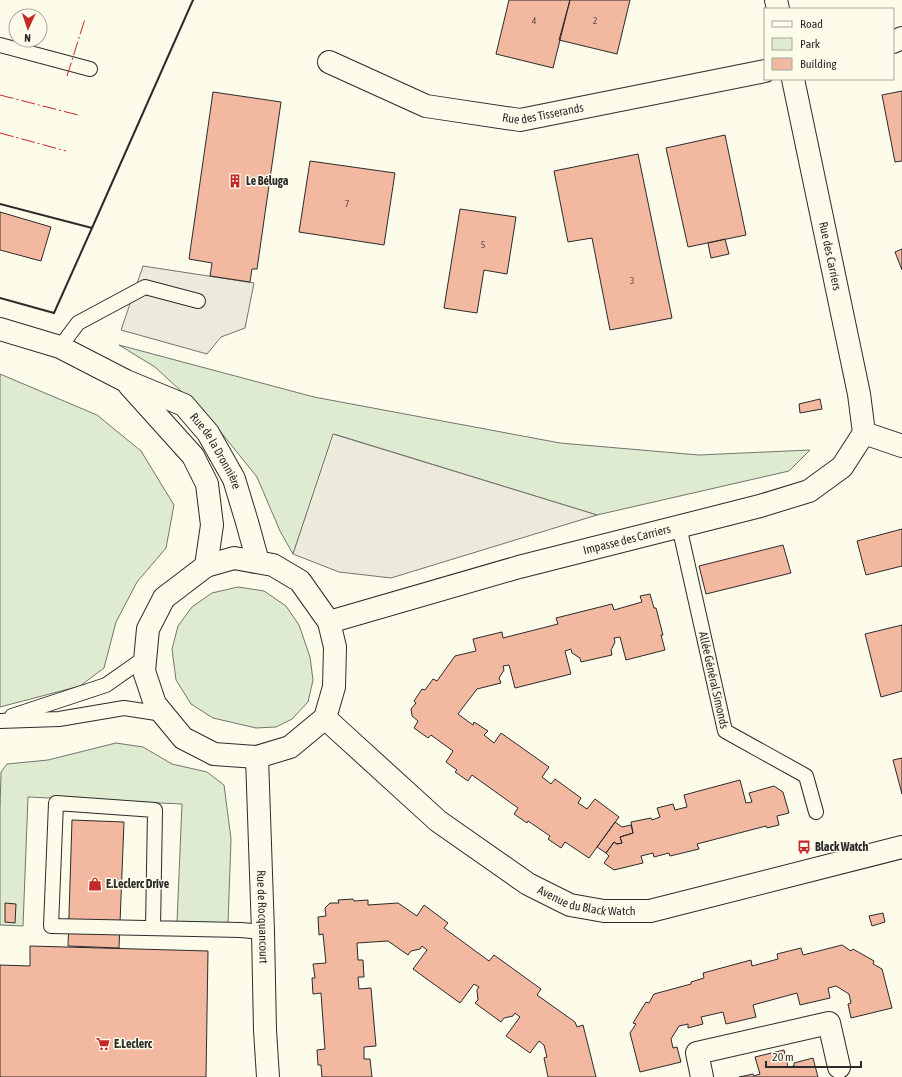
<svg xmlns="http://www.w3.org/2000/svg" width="902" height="1077" font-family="'Asap Condensed',sans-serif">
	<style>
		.green { fill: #deebd1; stroke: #74746e }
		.parking { fill: #eceadb; stroke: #74746e }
		.building { fill: #f2b8a0; stroke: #2b2b2b }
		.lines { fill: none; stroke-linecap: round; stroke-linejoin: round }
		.service-casing { stroke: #2b2b2b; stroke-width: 16 }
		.minor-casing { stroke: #2b2b2b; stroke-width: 24 }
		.tertiary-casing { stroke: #2b2b2b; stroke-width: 24 }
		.service { stroke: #fdfbea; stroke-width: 14 }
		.minor { stroke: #fdfbea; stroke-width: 22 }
		.tertiary { stroke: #fdfbea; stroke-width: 22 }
		.wall { stroke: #2b2b2b; stroke-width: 2 }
		.power { stroke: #c62828; stroke-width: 1; stroke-dasharray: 14 3 2 3; stroke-linecap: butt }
		.labels { text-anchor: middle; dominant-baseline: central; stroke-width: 3; stroke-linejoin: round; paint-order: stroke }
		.number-label { font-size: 10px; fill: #5d4e48 }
		.street-label { font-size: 12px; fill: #2b2b2b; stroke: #fdfbea }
		.poi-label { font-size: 12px; font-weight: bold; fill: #2b2b2b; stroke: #fdfbea; text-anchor: start }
	</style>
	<rect width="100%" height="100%" fill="#fdfbea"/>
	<path class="green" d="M119,345L314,397L560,443L699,455L810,450L789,471L597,515L334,434L293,554L280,531L257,477L207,415L155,367Z
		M0,374L97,415L141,451L174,505L166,548L137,582L116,622L104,668L80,686L0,707Z
		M238,587L264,591L286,606L299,625L310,657L313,680L308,702L292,719L276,727L256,728L213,718L191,704L176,680L172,649L178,626L192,607L212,593Z
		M116,743L143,747L172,764L207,772L224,785L231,839L228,924L177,922L182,804L28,797L23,926L0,925V810L1,772L7,764L48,760Z"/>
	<path class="parking" d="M143,266L254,283L245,328L221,337L207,354L121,330Z
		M333,434L597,515L391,578L339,572L293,554Z"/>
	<path class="building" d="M509,0H570L553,68L496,54Z
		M570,0H630L617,54L559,40Z
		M902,91V161L895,162L882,95Z
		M213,92L281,102L257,269H252L250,282L210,276L212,263L189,259Z
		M725,135L746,235L688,247L666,148Z
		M638,154L672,318L610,330L592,238L568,242L554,171Z
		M310,161L395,173L384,245L299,232Z
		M460,209L516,217L507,274L484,270L477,313L444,308Z
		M0,212L51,227L41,261L0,250Z
		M725,239L729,254L711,258L708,243Z
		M902,249V270L895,252Z
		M820,399L822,409L800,413L799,404Z
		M902,529V566L866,575L857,541Z
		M783,545L791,573L706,594L699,566Z
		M650,594L654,608H656L663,635H661L665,650L626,660L620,637L614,638L615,642L611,650L612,655L581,662L580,658L572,653L571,649L565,651L571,674L515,688L509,665L503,666L504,670L499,678L501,683L477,689L458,714L473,725L474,722L488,731L484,735L494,743L501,733L549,767L542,777L551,784L555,779L581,798L578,803L587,809L595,799L619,817L589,858L565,842L561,848L548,839L550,836L528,821L527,823L514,814L518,808L472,775L468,781L455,772L457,770L446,762L453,751L431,735L428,738L414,728L418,721L412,716V715L411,709L416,703L414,701L422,689L425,690L433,679L437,681L455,656L476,651L473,639L502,632L503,638L558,624L556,618L612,604L614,610L642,602L640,596Z
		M902,625V691L881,697L865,634Z
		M902,758V794L893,760Z
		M740,780L746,803L752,802L749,793L774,786L783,792L789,813L777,816L779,825L767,828L766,826L697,844L699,849L670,856L669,853L654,857L653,853L641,856L643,863L614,870L604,863L609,856L606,853L614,842L617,844L622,843L620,837L633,833L631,822L651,818L652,820L660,817L657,808L673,804L675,810L687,807L684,795Z
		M72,820L124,822L119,948L68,946Z
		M615,822L622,827L631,825L633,833L620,837L622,843L617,844L614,842L606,853L597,847Z
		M353,899L354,901L368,900V905L398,903L417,916L424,905L448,923L444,928L489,961L494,955L541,989L537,995L575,1022L577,1027L583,1025L596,1077H548L544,1058L547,1057L544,1045L539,1041L530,1053L506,1036L520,1017L515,1013L513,1016L504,1018L501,1022L475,1003L478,1000L477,990L479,987L474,984L460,1003L413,969L427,950L422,946L420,949L411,951L408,955L388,941L357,943L358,960H363L364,977H358L359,989L371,988L376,1046L364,1047V1059H370L372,1077H322L321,1065H318L317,1050L325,1049L321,993L313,994L312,978H315L313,964L326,963L323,934L319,935L318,917L326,916L325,908L330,903H339L338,900Z
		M5,903L16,904L15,923L5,922Z
		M883,913L885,922L872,926L869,916Z
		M842,945L851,951L853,949L874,961L873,964L882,969L892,1008L851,1018L848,1004L851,1003L849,994L836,986L828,988L830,998L800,1005L797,993L753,1005L756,1017L726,1024L723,1012L701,1017L703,1024L688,1028V1024L679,1026L671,1039L673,1048L677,1047L681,1062L640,1072L630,1033L636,1024L633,1023L646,1002L649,1003L654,994L691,984V982L704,978L703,973L751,960L752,966L778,959L777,954L801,948L803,955Z
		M30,946L208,951L206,1077H0V965L30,966Z
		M784,1050L788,1067L794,1066V1063L813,1058L818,1077H739L753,1074L754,1076L760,1074L755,1057Z"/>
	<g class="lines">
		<g class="service-casing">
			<g id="service">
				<path d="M0,45L90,69"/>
				<path d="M60,347L78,323L145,287L198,301"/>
				<path id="s1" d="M679,526L725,731L806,776L816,812"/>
				<path d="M12,716L106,685L146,657"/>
				<path d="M0,721L59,719L124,708L163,714"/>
				<path d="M153,928L155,810L56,803L51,926L241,930L263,932"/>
			</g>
		</g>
		<g class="minor-casing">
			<g id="minor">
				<path d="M776,0L778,9"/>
				<path d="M893,42L902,38"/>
				<path id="s2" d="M329,62L426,106L520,120L765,71"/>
				<path id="s3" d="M793,79L859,394L864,433"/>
				<path d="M864,433L902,446"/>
				<path id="s4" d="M329,622L519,567L760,506L809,491L842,467L864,433"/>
				<path id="s5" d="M257,757L263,932L265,1030L268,1077"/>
				<path d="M702,1077L697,1053L829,1023L839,1067"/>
			</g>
		</g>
		<g class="tertiary-casing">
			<g id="tertiary">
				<path id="s6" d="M0,329L60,347L126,381L184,405L208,433L234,479L247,522L258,562"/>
				<path d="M129,385L193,456L207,484L212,525L206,566"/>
				<path d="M234,558L273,565L300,581L329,622L335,647L334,687L325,718L290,747L257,757L214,754L183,738L155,704L144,671L148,629L164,598L206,566Z"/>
				<path id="s7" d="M325,718L438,821L528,884L570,905L604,911H650L902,847"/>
			</g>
		</g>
		<use href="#service" class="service"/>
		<use href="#minor" class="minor"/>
		<use href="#tertiary" class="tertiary"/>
		<path class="wall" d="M0,204L92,228L193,0
			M0,298L54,313L92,228H91"/>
		<path class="power" d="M67,76L85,19
			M0,95L78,115
			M0,133L66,151"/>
	</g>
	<defs>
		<g id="building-bare" transform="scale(1.08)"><path d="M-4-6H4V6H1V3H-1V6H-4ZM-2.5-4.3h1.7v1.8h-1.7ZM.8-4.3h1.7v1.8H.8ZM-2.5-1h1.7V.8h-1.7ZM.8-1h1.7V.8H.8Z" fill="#c62828" stroke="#fdfbea" stroke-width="2.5" paint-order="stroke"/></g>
		<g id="bus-bare" transform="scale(1.08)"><path d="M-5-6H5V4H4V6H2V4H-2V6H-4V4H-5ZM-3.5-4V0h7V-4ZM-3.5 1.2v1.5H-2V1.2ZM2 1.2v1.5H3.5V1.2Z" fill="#c62828" stroke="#fdfbea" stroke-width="2.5" paint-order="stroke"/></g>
		<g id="shop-bare" transform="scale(1.08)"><path d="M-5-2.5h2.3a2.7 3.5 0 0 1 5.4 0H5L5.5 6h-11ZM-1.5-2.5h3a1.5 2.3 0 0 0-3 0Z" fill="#c62828" stroke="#fdfbea" stroke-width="2.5" paint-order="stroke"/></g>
		<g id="supermarket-bare" transform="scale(1.08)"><path d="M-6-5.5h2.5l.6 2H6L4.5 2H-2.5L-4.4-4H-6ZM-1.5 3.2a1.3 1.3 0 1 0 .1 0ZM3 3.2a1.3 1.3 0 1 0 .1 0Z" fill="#c62828" stroke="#fdfbea" stroke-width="2.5" paint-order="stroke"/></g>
	</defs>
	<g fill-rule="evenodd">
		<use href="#building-bare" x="235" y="181"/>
		<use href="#bus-bare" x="804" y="847"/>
		<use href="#shop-bare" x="95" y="884"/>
		<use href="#supermarket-bare" x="103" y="1044"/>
	</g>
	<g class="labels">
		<g class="number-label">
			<text x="534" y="20">4</text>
			<text x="595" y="20">2</text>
			<text x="347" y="203">7</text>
			<text x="483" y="244">5</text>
			<text x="632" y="280">3</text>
		</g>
		<g class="street-label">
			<text stroke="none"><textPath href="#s2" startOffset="225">Rue des Tisserands</textPath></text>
			<text stroke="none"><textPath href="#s3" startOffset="181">Rue des Carriers</textPath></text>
			<text stroke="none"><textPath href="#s6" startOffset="256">Rue de la Dronnière</textPath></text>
			<text stroke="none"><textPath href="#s4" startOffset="309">Impasse des Carriers</textPath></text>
			<text stroke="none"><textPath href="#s1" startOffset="158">Allée Général Simonds</textPath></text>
			<text stroke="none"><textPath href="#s7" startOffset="325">Avenue du Black Watch</textPath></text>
			<text stroke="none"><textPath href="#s5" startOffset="160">Rue de Rocquancourt</textPath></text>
		</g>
		<g class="poi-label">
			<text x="246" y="181">Le Béluga</text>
			<text x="815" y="847">Black Watch</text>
			<text x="106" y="884">E.Leclerc Drive</text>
			<text x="114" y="1044">E.Leclerc</text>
		</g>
	</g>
	<rect x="764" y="8" width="130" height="72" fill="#fdfbea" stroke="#a9a89e"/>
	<rect x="772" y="21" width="20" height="6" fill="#fdfbea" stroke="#a9a89e"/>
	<text x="800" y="28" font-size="12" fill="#2b2b2b">Road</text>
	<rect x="772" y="38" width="20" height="12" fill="#deebd1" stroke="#a9a89e"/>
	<text x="800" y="48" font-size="12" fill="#2b2b2b">Park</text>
	<rect x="772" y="58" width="20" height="12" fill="#f2b8a0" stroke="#a9a89e"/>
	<text x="800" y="68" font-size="12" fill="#2b2b2b">Building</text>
	<g transform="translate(28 28) rotate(183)"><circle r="19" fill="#fdfbea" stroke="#a9a89e"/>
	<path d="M0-3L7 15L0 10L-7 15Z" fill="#c62828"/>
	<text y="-6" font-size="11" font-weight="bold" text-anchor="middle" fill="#2b2b2b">N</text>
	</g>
	<path d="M766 1061v6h95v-6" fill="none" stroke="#2b2b2b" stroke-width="2"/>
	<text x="772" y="1061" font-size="12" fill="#2b2b2b" stroke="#fdfbea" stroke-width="3" paint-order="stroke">20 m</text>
</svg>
